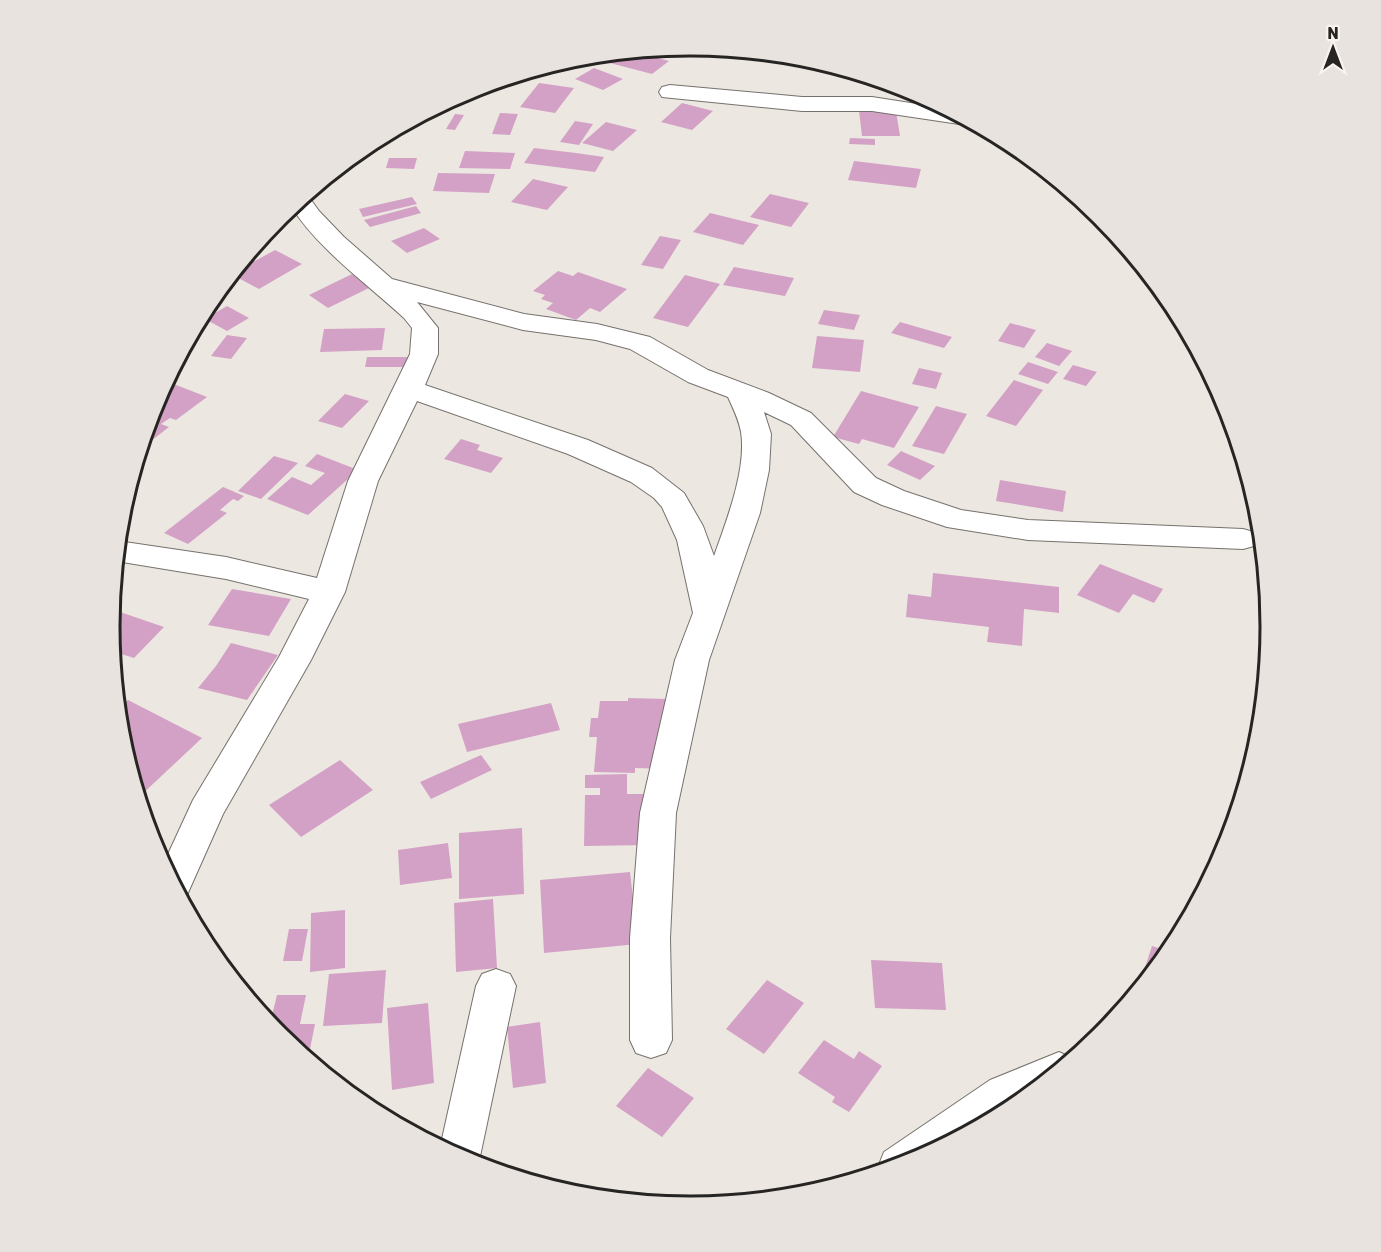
<svg xmlns="http://www.w3.org/2000/svg" width="1381" height="1252" font-family="Rubik,sans-serif">
	<style>
		.building { fill: #d3a1c5 }
		.lines { fill: none; stroke-linecap: round; stroke-linejoin: round }
		.minor-casing { stroke: #76716c; stroke-width: 2 }
		.minor { fill: #fff; fill-rule: evenodd }
		.rim { fill: none; stroke: #272523; stroke-width: 3 }
	</style>
	<rect width="100%" height="100%" fill="#ede7e1"/>
	<path class="building" d="M626,51H630L669,61L652,74L610,63Z
		M594,68L623,79L603,90L575,79Z
		M539,83L574,88L555,113L520,107Z
		M682,103L713,111L692,130L661,122Z
		M859,111H896L900,136H862Z
		M500,113L518,114L510,135L492,134Z
		M455,114L464,115L455,130L446,129Z
		M575,121L593,124L579,145L560,142Z
		M606,122L637,130L613,151L582,143Z
		M850,138L875,139V145L849,144Z
		M534,148L576,153L604,157L595,172L524,163Z
		M465,151L515,153L510,169L459,168Z
		M389,158H417L414,169L386,168Z
		M854,161L921,169L916,188L848,180Z
		M438,173L495,174L489,193L433,191Z
		M533,179L568,187L547,210L511,202Z
		M770,194L809,203L791,227L750,217Z
		M412,197L417,204L363,217L359,209Z
		M416,206L421,213L370,227L364,220Z
		M710,213L759,225L743,245L693,232Z
		M424,228L440,239L407,253L391,241Z
		M660,236L681,240L663,269L641,265Z
		M275,250L302,264L259,289L231,274Z
		M734,267L794,278L785,296L723,285Z
		M558,271L573,276L578,272L627,289L600,312L590,308L576,320L546,309L553,303L541,299L545,295L533,291Z
		M352,274L371,287L328,308L309,295Z
		M685,275L720,284L688,327L653,318Z
		M211,298L221,303L201,315L208,303Z
		M227,306L249,318L227,331L205,319Z
		M824,310L860,315L854,330L818,324Z
		M900,322L952,337L944,348L891,333Z
		M1010,323L1036,330L1024,348L998,341Z
		M385,328L382,350L320,352L324,329Z
		M227,335L247,338L231,359L211,356Z
		M817,336L864,340L860,372L812,368Z
		M1047,343L1072,351L1059,366L1035,357Z
		M367,357H411L409,367H365Z
		M1028,362L1058,372L1048,384L1018,374Z
		M1073,365L1097,372L1086,386L1063,379Z
		M919,368L942,373L936,389L912,384Z
		M1014,380L1043,390L1016,426L986,416Z
		M166,381L207,397L176,420L170,418L161,424L169,427L151,441L143,438L154,403Z
		M861,391L919,407L894,448L862,439L859,444L833,437Z
		M345,394L369,401L342,428L318,421Z
		M936,406L967,414L944,454L912,446Z
		M461,439L480,445L477,450L503,458L491,473L444,459Z
		M901,451L935,466L920,480L887,465Z
		M317,454L358,470L308,515L267,499L292,477L311,485L325,473L305,466Z
		M274,456L298,463L261,499L238,491Z
		M1000,480L1066,491L1063,512L996,501Z
		M223,487L244,496L238,501L233,499L220,510L227,513L188,544L164,533Z
		M1100,564L1163,589L1154,603L1133,594L1119,613L1077,595Z
		M933,573L1059,587V613L1024,609L1022,646L987,642L989,627L906,617L908,594L931,597Z
		M232,589L291,599L269,636L208,625Z
		M120,612L164,627L134,658L112,651L110,622Z
		M231,643L278,655L247,700L198,688L216,666Z
		M628,698L668,699L665,769L635,768V773L594,772L597,737H589L591,718H598L600,701H628Z
		M128,700L202,738L138,798L121,739L118,709Z
		M551,703L560,730L467,752L458,724Z
		M481,755L492,770L431,799L420,782Z
		M340,760L373,790L301,837L269,805Z
		M627,774V794H647L648,845L584,846L585,795H600V788H585V775Z
		M522,828L524,894L459,899V833Z
		M448,843L452,878L400,885L398,850Z
		M630,872L638,944L544,953L540,880Z
		M493,899L497,968L456,972L454,903Z
		M345,910V968L310,972L311,913Z
		M289,929H308L302,961H283Z
		M1152,946L1171,952L1150,977L1143,974Z
		M871,960L942,963L946,1010L875,1008Z
		M386,970L382,1023L323,1026L329,974Z
		M767,980L804,1003L764,1054L726,1029Z
		M277,995H306L300,1024H315L309,1054H301L280,1037V1034H277L270,1024Z
		M428,1003L434,1083L392,1090L387,1008Z
		M540,1022L546,1083L513,1088L507,1027Z
		M824,1040L854,1059L859,1051L882,1066L849,1112L832,1102L835,1097L798,1073Z
		M648,1068L694,1098L662,1137L616,1106Z"/>
	<g class="lines">
		<g class="minor-casing">
			<path id="minor" d="M670,85L802,97H872L949,109L974,122L966,125L872,111H802L662,97L659,92L662,87Z
				M306,193L319,211L344,237L392,279L524,314L597,324L650,337L708,370L769,393L811,413L876,478L904,491L961,510L1028,520L1243,529L1254,532L1259,539L1254,546L1243,549L1028,540L947,527L882,505L854,492L791,425L764,412L771,434L769,470L760,513L709,660L676,813L670,938L672,1040L666,1053L651,1058L636,1053L630,1040V938L640,813L675,660L693,613L677,540L662,507L654,498L631,482L568,454L417,401L378,481L345,592L311,660L223,814L187,895L180,897L163,865L193,800L279,657L309,599L226,579L116,561L118,541L226,557L317,578L348,481L410,354L412,328L404,318C367,284 317,248 291,206ZM417,302L523,330L596,340L630,349L688,382L728,397C733,408 739,420 741,432C747,469 726,522 714,556L703,526L684,493L652,468L588,440L425,385L438,354V328Z
				M496,969L510,974L516,986L478,1166L440,1148L476,986L482,974Z
				M1059,1052L1074,1059L1013,1109L913,1163L880,1173L878,1167L884,1152L990,1080Z"/>
		</g>
		<use href="#minor" class="minor"/>
	</g>
	<path d="M0 0H1381V1252H0ZM120 626a570 570 0 1 1 1140 0a570 570 0 1 1-1140 0Z" fill="#e9e3df" fill-rule="evenodd"/>
	<path class="rim" d="M120 626a570 570 0 1 1 1140 0a570 570 0 1 1-1140 0Z"/>
	<g transform="translate(1333 48)" stroke="#faf4ef" stroke-width="4.5" paint-order="stroke">
	<path d="M0-4.5L10 22L0 15L-10 22Z" fill="#272523"/>
	<text y="-9" font-size="16" font-weight="bold" text-anchor="middle" fill="#272523">N</text>
	</g>
</svg>
